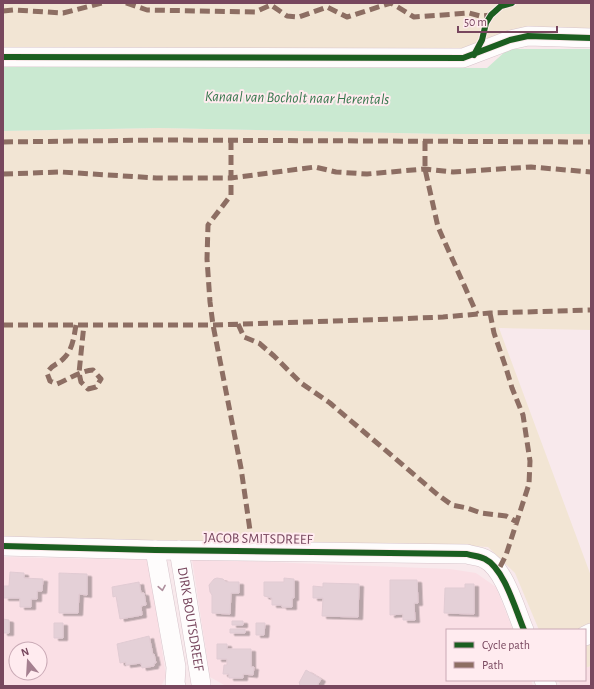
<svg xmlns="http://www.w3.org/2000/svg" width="594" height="689" font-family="'Alegreya Sans',sans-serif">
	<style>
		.residential { fill: #fadfe5; fill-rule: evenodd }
		.green { fill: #f2e5d4 }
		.water { fill: #cae9d1 }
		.building { fill: #e4d0d7; stroke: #e1cbd3; filter: url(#shadow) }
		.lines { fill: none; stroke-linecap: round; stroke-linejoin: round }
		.minor-casing { stroke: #d7c4cb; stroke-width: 20 }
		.minor { stroke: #fefcfc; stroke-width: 19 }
		.quiet { stroke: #8d6e63; stroke-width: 5; stroke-dasharray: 10 5; stroke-linecap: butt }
		.cycleway-casing { stroke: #ffebef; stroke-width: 8 }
		.cycleway { stroke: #1b5e20; stroke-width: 6 }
		.oneway { stroke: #ae8f9d }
		.labels { text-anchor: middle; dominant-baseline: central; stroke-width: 4; stroke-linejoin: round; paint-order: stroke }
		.street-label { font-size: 14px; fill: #78475e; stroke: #ffebef }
		.water-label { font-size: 15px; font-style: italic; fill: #36774c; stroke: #ffebef }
	</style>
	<defs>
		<filter id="shadow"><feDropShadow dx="4.5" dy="2.5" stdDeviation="0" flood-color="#0004"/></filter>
	</defs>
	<rect width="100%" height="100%" fill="#f8e9ec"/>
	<path class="residential" d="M3,557L149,560L166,677L161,686H3ZM16,649H40V673H16Z
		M192,559L450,569L476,573L496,587L513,630H447V680H531L533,686H226L210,677Z
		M591,666V686H561L558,680H585V668Z"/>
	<path class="green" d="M3,3H591V34L471,53H3Z
		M159,128L443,134H591V330L499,328L591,576V666L585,668V630H539L515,573L488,547L454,545L3,538V131Z"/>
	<path class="water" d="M508,49H591V134H443L159,128L3,131V66L487,68Z"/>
	<path class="building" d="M10,572L24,573V578L43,579L42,591H37V599H31V607H20V598H4V586H9Z
		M59,573L87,574V595L79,594L78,613H59Z
		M217,578L223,579L226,582H239V593H231L230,614L212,613V595L210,592L209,585L214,579Z
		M284,578L294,579V598H292V607H282V605H272V598L264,596V582H284Z
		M390,580H417L418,603H414L415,620H403V614L390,615Z
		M139,582L141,593H144L146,605L141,606L142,615L120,619L116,596L113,597L112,587Z
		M323,583L359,584L358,617L322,616L323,598H313V586L323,587Z
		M465,584H474V614L444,613L445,588H465Z
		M3,619L9,620V633H3Z
		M232,621H243V625H232Z
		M54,623H63V638H54Z
		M256,623H265L264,635H256Z
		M230,629H245V633H230Z
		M149,636L153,655L154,654L156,663H154V666L142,668L141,663L126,665V662L120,663L117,644Z
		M217,644H227V649H251V667H254L253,675L243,674V678H229V674H223L224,665H227V659H217Z
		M306,670L321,679L317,686H299L300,684L299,683Z"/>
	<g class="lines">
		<g class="minor-casing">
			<g id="minor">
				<path d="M3,57L463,58L510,40L528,36L591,38"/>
				<path d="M3,546L155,550L467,554C473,556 480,556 485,559C504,568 516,611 524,630"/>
				<path d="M155,550L176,667L175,684L176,686"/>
				<path id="s1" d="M179,550L201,684"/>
				<path d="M585,636L591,633"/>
				<path d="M544,680L547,686"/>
			</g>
		</g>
		<use href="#minor" class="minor"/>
		<path class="quiet" d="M126,3L147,10L255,12L271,5L287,16L299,17L327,7L347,17L391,3L414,17L469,13L480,16L491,15
			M3,11L14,10L63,13L102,3
			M231,140V195L208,225L207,259L210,302L213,325L241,468L253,551
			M425,141V169L438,227L477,314
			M3,142L160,140L591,142
			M3,174L61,172L156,178H231L315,167L336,172L367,174L425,169L453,172L531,167L591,172
			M490,313L494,333L506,368L512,388L523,415L530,461L529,484L506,555L498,571
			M238,324L244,337L259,343L274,356L301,383L330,403L438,495L452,505L467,508L481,513L506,516L517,522
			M3,325H213L396,319L443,317L490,313L591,310
			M76,325C74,336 73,349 64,358C58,365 53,363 47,373L50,381L57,384C69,379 80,371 93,370L101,379L96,387L88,389L81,382L79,373L84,324"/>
		<g class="cycleway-casing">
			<path id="cycleway" d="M474,55L482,40L486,23L491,15L501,6L512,3
				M3,57L463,58L510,40L528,36L591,38
				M3,546L155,550L467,554C473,556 480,556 485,559C504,568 516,611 524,630"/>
		</g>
		<use href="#cycleway" class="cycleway"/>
	</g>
	<defs><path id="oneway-chevron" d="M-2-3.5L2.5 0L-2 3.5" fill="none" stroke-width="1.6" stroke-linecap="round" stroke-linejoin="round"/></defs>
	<use class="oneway" href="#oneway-chevron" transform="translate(162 588) rotate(80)"/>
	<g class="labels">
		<g class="street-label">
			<text transform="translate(258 539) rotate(1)">JACOB SMITSDREEF</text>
			<text stroke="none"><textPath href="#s1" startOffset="70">DIRK BOUTSDREEF</textPath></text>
		</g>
		<g class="water-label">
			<text transform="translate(297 98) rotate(1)">Kanaal van Bocholt naar Herentals</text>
		</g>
	</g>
	<rect width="594" height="689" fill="none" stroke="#78475e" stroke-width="8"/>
	<rect x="446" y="629" width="140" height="52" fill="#ffebef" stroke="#c9a9b5"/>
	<rect x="454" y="642" width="20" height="6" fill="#1b5e20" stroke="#c9a9b5"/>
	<text x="482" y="649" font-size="12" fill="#78475e">Cycle path</text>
	<rect x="454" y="662" width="20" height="6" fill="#8d6e63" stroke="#c9a9b5"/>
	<text x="482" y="669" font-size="12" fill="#78475e">Path</text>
	<g transform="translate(28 661) rotate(342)"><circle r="19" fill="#ffebef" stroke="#c9a9b5"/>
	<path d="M0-3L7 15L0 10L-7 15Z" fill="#a58090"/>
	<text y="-6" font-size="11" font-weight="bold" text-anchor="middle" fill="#78475e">N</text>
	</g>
	<path d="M458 26v6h99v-6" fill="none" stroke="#78475e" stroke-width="2"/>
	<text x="464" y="26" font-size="12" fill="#78475e" stroke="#ffebef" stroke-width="3" paint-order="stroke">50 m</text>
</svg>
